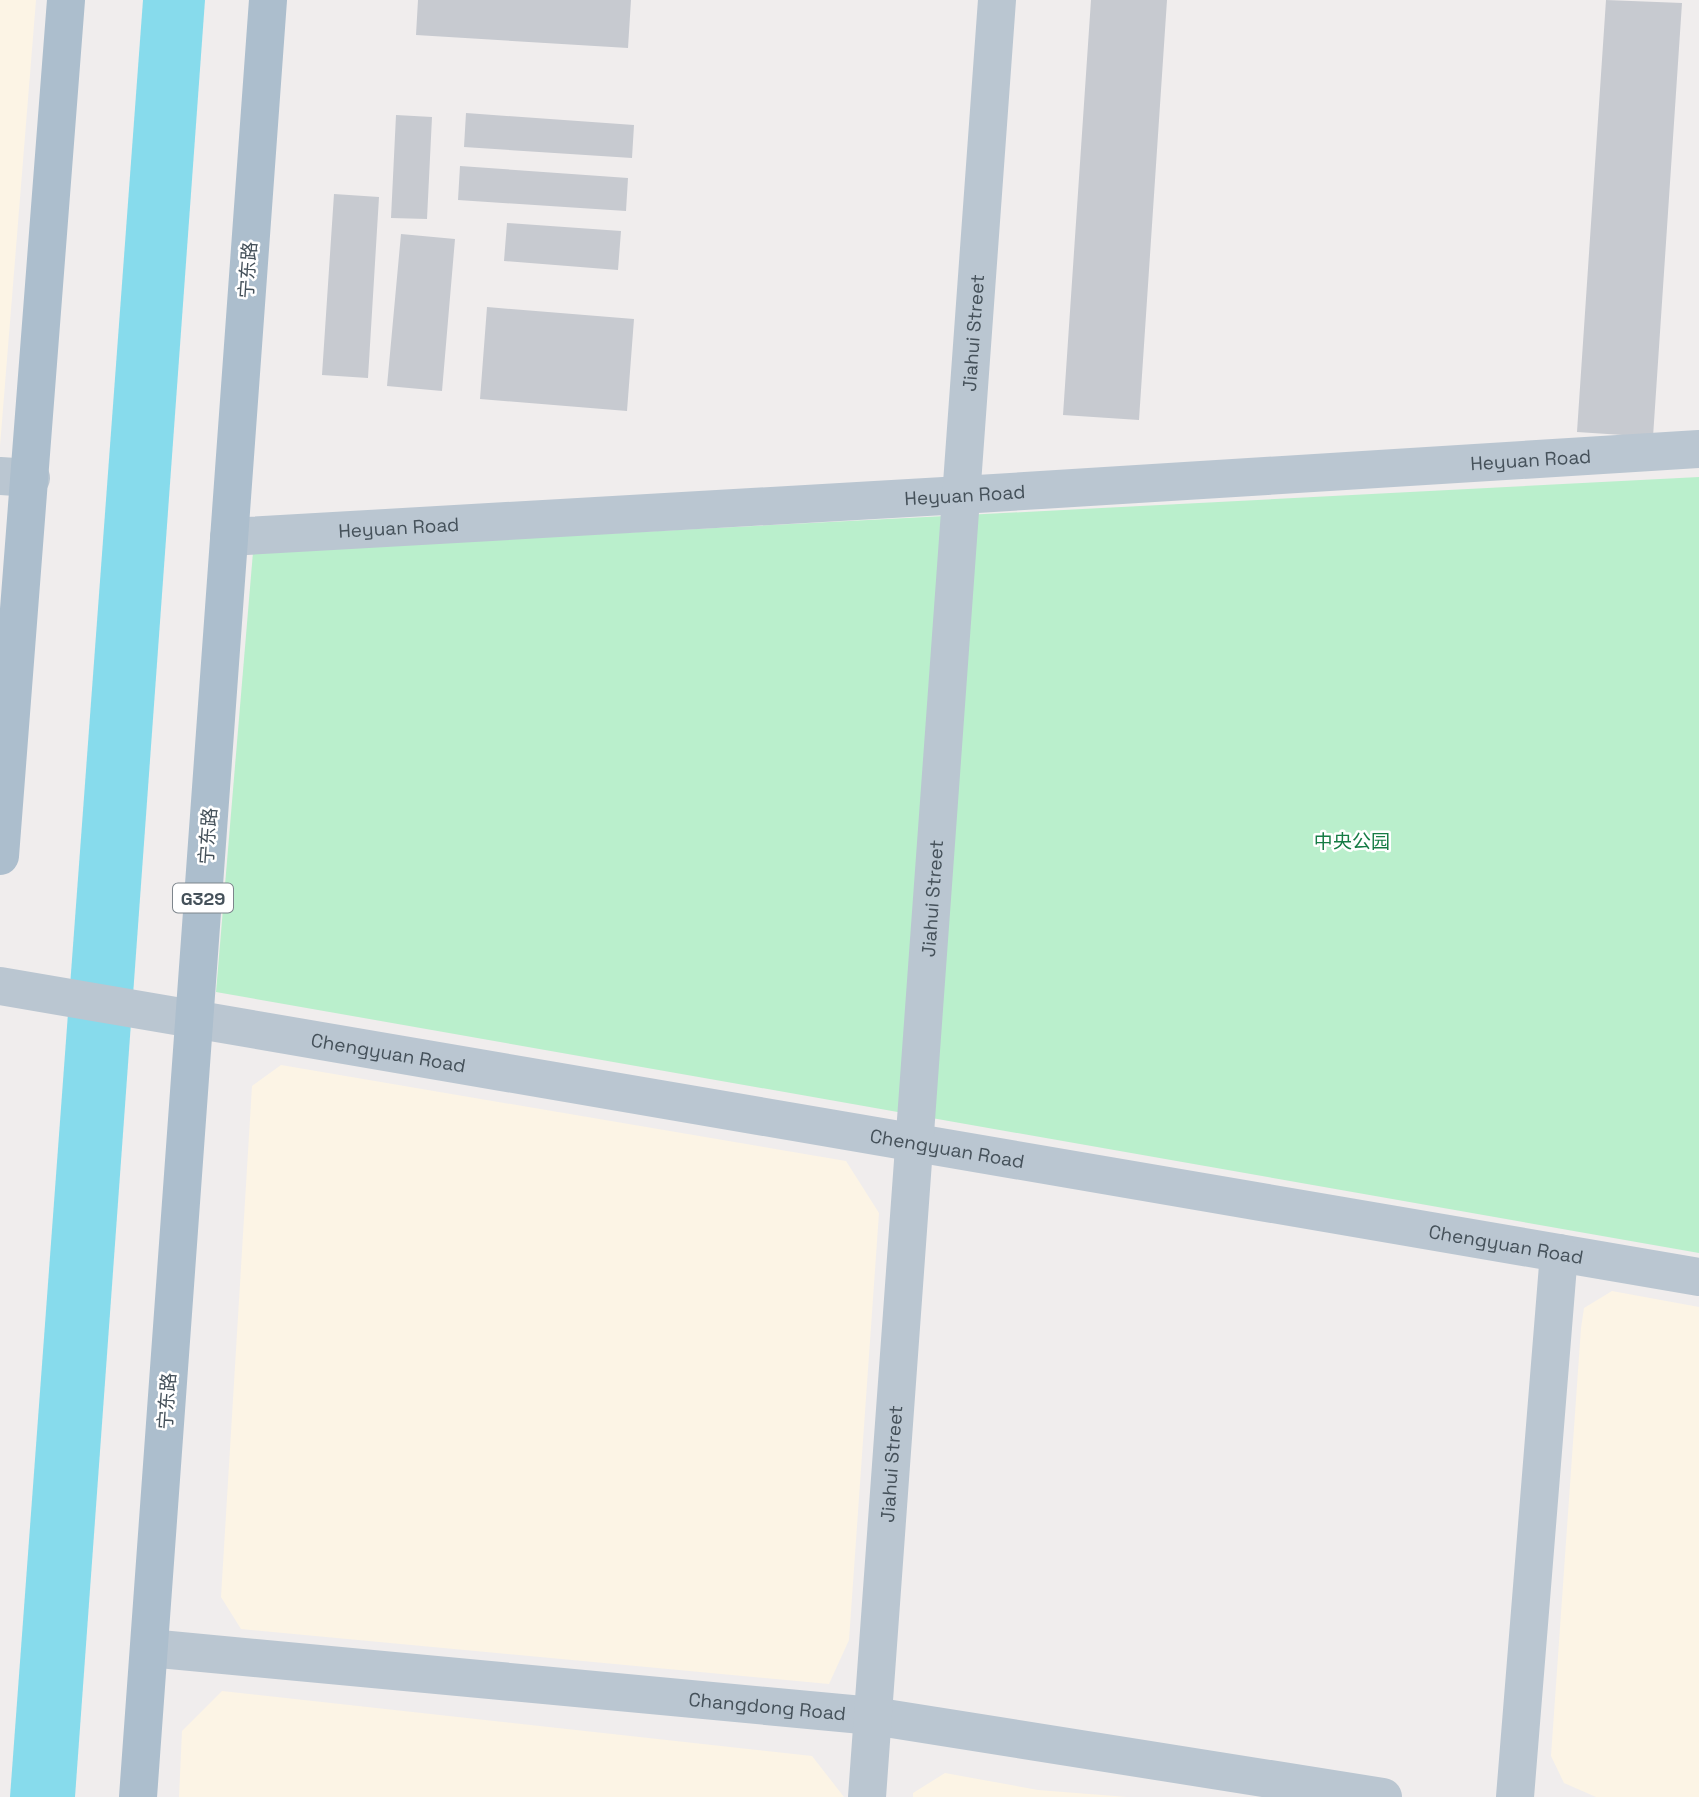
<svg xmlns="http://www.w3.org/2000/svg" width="1699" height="1797" font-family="'Space Grotesk','Noto Sans SC',sans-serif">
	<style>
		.commercial { fill: #fcf4e5 }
		.green { fill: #baefcc }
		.water { fill: #87dbec }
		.building { fill: #c7cad0 }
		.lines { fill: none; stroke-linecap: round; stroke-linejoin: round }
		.secondary { stroke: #bac6d1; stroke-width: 38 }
		.primary { stroke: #acbecd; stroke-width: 38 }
		.labels { text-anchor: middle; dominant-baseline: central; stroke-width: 5; stroke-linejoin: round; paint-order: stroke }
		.shield { fill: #fff; stroke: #7d858c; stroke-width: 2 }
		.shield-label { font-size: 18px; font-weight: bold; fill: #45515a }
		.street-label { font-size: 19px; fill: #45515a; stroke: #fff }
		.park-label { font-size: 19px; fill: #167c45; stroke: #fff }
	</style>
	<rect width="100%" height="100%" fill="#f0eded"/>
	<path class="commercial" d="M0,0H36L0,446Z
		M281,1065L846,1161L879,1213L849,1640L829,1684L241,1629L221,1597L252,1086Z
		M1612,1291L1699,1307V1797H1596L1564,1783L1551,1756L1581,1328L1584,1308Z
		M222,1691L812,1756L844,1797H179L182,1731Z
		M945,1773L1038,1790L1127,1797H913V1793Z"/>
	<path class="green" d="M1699,477V1253L216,992L253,552Z"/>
	<path class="water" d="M143,0H205L75,1797H10Z"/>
	<path class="building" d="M418,0H631L628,48L416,35Z
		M1091,0H1167L1139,420L1063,415Z
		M1606,0L1682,3L1653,437L1577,432Z
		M466,113L634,125L632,158L464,147Z
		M396,115L432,117L427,219L391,218Z
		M460,166L628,178L626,211L458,200Z
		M334,194L379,197L368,378L322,375Z
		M507,223L621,231L618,270L504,261Z
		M401,234L455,239L442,391L387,386Z
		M487,307L634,319L627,411L480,399Z"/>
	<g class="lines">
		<g class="secondary">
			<path d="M0,476L31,478"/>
			<path id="s1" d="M229,537L961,495L1699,449"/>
			<path id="s2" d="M0,986L1699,1277"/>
			<path id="s3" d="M149,1648L873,1716L1383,1797"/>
			<path id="s4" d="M867,1797L997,0"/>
			<path d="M1515,1797L1559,1253"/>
		</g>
		<path class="primary" d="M0,856L66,0
			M138,1797L268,0"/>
	</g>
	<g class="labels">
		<rect class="shield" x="173" y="883.5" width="60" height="29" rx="5"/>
		<g class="shield-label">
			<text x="203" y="898">G329</text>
		</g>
		<g class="street-label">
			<text transform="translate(248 270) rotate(-86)">宁东路</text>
			<text stroke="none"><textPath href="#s4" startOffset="1468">Jiahui Street</textPath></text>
			<text stroke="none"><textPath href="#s1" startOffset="1304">Heyuan Road</textPath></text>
			<text stroke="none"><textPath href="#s1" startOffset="737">Heyuan Road</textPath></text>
			<text stroke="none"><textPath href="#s1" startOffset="170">Heyuan Road</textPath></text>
			<text transform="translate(208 836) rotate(-86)">宁东路</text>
			<text stroke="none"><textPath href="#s4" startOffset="901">Jiahui Street</textPath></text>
			<text stroke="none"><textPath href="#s2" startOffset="394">Chengyuan Road</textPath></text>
			<text stroke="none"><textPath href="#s2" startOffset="961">Chengyuan Road</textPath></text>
			<text stroke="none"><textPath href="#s2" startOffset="1528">Chengyuan Road</textPath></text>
			<text transform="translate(167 1401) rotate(-86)">宁东路</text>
			<text stroke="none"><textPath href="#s4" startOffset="334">Jiahui Street</textPath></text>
			<text stroke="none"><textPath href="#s3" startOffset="621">Changdong Road</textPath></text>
		</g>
		<g class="park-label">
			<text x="1352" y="841">中央公园</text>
		</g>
	</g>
</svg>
